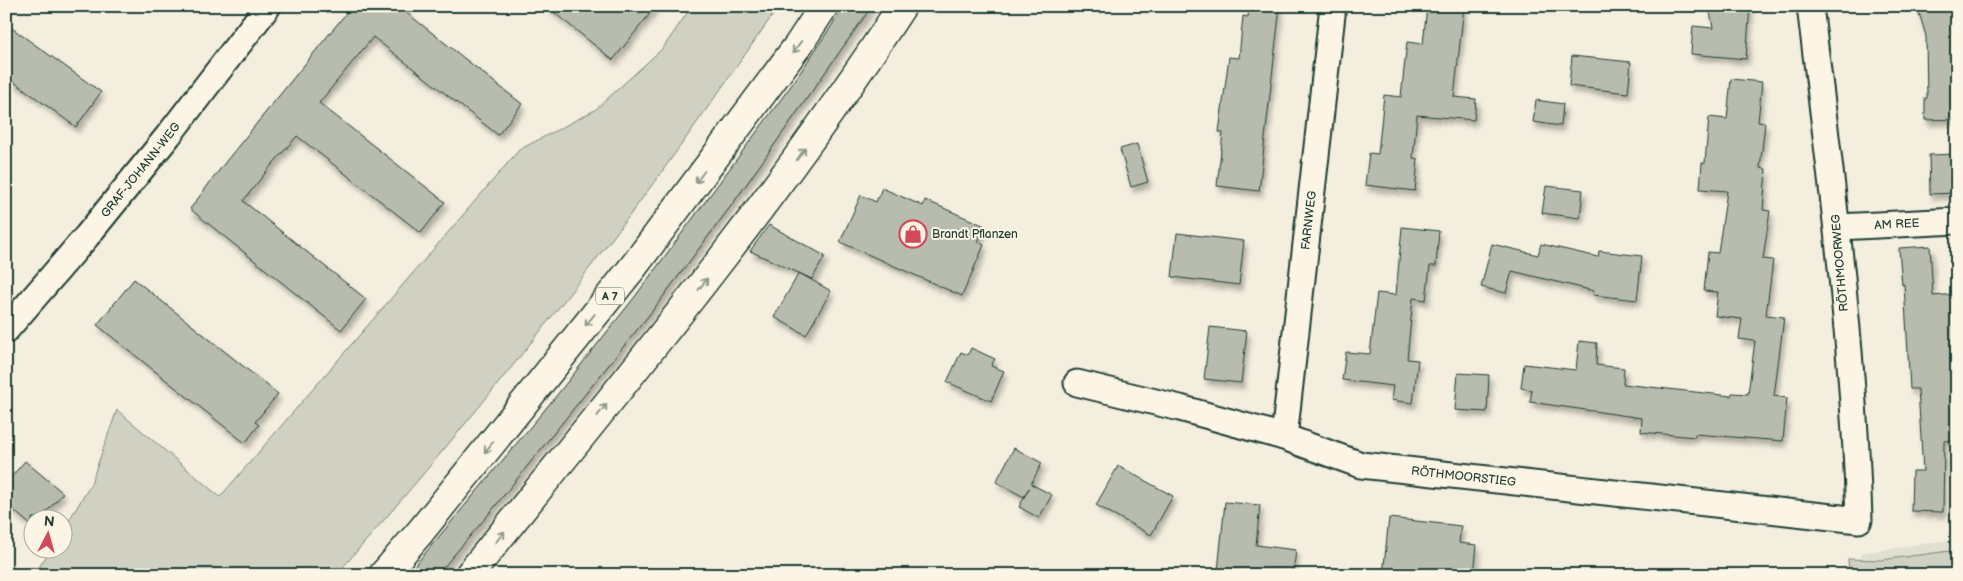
<svg xmlns="http://www.w3.org/2000/svg" width="1963" height="581" font-family="'Balsamiq Sans',sans-serif">
	<style>
		.built { fill: #e1dfd0 }
		.green { fill: #d0d1c2; stroke: #78877b }
		.building { fill: #b8bcae; stroke: #1f3d34; filter: url(#shadow) }
		.lines { fill: none; stroke-linecap: round; stroke-linejoin: round }
		.minor-casing { stroke: #1f3d34; stroke-width: 29 }
		.highway-casing { stroke: #1f3d34; stroke-width: 31 }
		.minor { stroke: #fcf5e5; stroke-width: 25 }
		.highway { stroke: #fcf5e5; stroke-width: 28 }
		.oneway { stroke: #8e998c }
		.labels { text-anchor: middle; dominant-baseline: central; stroke-width: 4; stroke-linejoin: round; paint-order: stroke }
		.shield { fill: #fcf5e5; stroke: #617469; stroke-width: 1 }
		.shield-label { font-size: 11px; font-weight: bold; fill: #1f3d34 }
		.street-label { font-size: 12px; fill: #1f3d34; stroke: #fcf5e5 }
		.poi-label { font-size: 12px; fill: #1f3d34; stroke: #fcf5e5; text-anchor: start }
	</style>
	<defs>
		<filter id="shadow"><feDropShadow dx="3" dy="5.5" stdDeviation="2.5" flood-color="#0004"/></filter>
	</defs>
	<rect width="100%" height="100%" fill="#f3eede"/>
	<filter id="ink" filterUnits="userSpaceOnUse"><feTurbulence type="fractalNoise" baseFrequency=".02" numOctaves="2"/><feDisplacementMap in="SourceGraphic" scale="10" xChannelSelector="R" yChannelSelector="G"/><feConvolveMatrix kernelMatrix="1 2 1 2 8 2 1 2 1" color-interpolation-filters="sRGB"/></filter>
	<g filter="url(#ink)">
		<path class="built" d="M1957,539V575H1864L1861,553Z"/>
		<path class="green" d="M692,6H779C725,83 671,161 614,236C526,352 433,465 336,575H34L51,549L62,548L63,530L90,486L117,410L220,497L519,150L595,110L663,48Z
			M1957,550V575H1849L1848,559L1881,560Z"/>
		<path class="building" d="M352,6H398L522,104L498,135L373,37L319,103L445,202L421,233L297,136L270,167L243,201L366,299L341,330L190,209L227,160Z
			M546,6H656L613,60Z
			M845,6H872L734,202L653,310L488,515L437,575H407L557,395L634,298L793,83Z
			M1249,6H1280L1259,191L1217,186L1223,133L1219,132L1229,57L1239,58L1243,16L1248,17Z
			M1427,6H1464L1454,97L1476,99L1474,120L1417,115L1413,158L1418,159L1415,191L1365,185L1369,153L1378,154L1384,95L1401,97L1407,42L1423,44Z
			M1709,6H1750L1746,59L1691,54L1693,26L1713,28Z
			M1917,6H1953L1957,18V119L1925,120V98H1927L1926,36Z
			M6,24L101,92L76,127L6,76Z
			M1572,56L1631,62L1628,93L1569,86Z
			M1731,79L1762,82L1758,122L1765,123L1760,168L1766,169L1763,210L1770,211L1763,259L1773,260L1766,315L1784,317L1774,396L1787,398L1783,441L1695,434V437L1641,432L1642,418L1530,402L1532,390L1521,388L1524,364L1576,370L1579,341L1597,343L1596,365L1624,368L1623,384L1731,396L1732,393L1748,394L1755,341L1739,339L1742,319L1715,316L1718,292L1704,291L1708,252L1718,253L1727,191L1700,189L1702,163H1705L1709,117L1727,119Z
			M1536,100L1563,104L1561,126L1533,122Z
			M1137,144L1148,182L1131,187L1120,149Z
			M1957,154V193L1930,194L1929,155Z
			M1546,186L1583,190L1580,218L1542,213Z
			M882,188L923,206L925,200L985,226L978,242L984,245L962,296L840,242L861,195L876,202Z
			M769,225L825,256L812,279L750,251Z
			M1402,227L1439,231L1436,266H1430L1426,300L1413,298L1407,359L1418,360L1413,403L1391,400L1393,386L1342,380L1346,352L1370,354L1377,293L1396,295Z
			M1177,233L1244,241L1239,285L1172,277Z
			M1492,244L1538,255L1541,244L1598,257L1599,251L1642,256L1637,300L1593,295L1594,291L1512,271L1506,293L1481,287Z
			M1930,246L1933,296L1957,294V440L1944,441L1943,512L1911,511L1912,471H1923L1918,389H1910L1904,284L1902,285L1899,248Z
			M799,273L831,291L806,335L774,317Z
			M134,279L278,394L255,422L259,425L245,443L97,325Z
			M1210,327L1247,331L1241,383L1204,379Z
			M971,348L995,359L991,366L1004,371L991,401L947,382L961,352L968,355Z
			M1458,373L1489,375L1487,412L1455,410Z
			M1014,448L1042,463L1031,484L1052,495L1039,518L1019,507L1029,488L1024,497L996,482Z
			M25,461L63,493L41,518H32V526L6,504V483Z
			M1118,466L1173,496L1151,535L1096,505Z
			M1225,502L1260,505L1256,545L1296,550L1293,575H1257L1218,571Z
			M1389,518L1461,526L1459,543L1477,545L1474,575H1383Z"/>
		<g class="lines">
			<g class="minor-casing">
				<g id="minor">
					<path id="s1" d="M1838,227L1957,221"/>
					<path id="s2" d="M6,330L87,236L168,136L268,6"/>
					<path id="s3" d="M1077,383L1180,408L1284,437L1361,465L1859,520C1854,348 1831,177 1810,6"/>
					<path id="s4" d="M1284,437L1333,6"/>
				</g>
			</g>
			<g class="highway-casing">
				<path id="highway" d="M383,575L421,531L634,266L799,44L824,6
					M469,575C619,389 772,206 902,6"/>
			</g>
			<use href="#minor" class="minor"/>
			<use href="#highway" class="highway"/>
		</g>
		<defs><path id="oneway-shaft" d="M-6 0H5M1.5-3L5.5 0L1.5 3" fill="none" stroke-width="1.6" stroke-linecap="round" stroke-linejoin="round" transform="scale(1.25)"/></defs>
		<g class="oneway">
			<use href="#oneway-shaft" transform="translate(797 47) rotate(126)"/>
			<use href="#oneway-shaft" transform="translate(801 154) rotate(-55)"/>
			<use href="#oneway-shaft" transform="translate(700 177) rotate(127)"/>
			<use href="#oneway-shaft" transform="translate(703 284) rotate(-52)"/>
			<use href="#oneway-shaft" transform="translate(590 320) rotate(129)"/>
			<use href="#oneway-shaft" transform="translate(602 410) rotate(-51)"/>
			<use href="#oneway-shaft" transform="translate(489 447) rotate(129)"/>
			<use href="#oneway-shaft" transform="translate(500 537) rotate(-51)"/>
		</g>
	</g>
	<defs>
		<g id="shop-ring" transform="scale(1.4375)"><circle r="9.5" fill="#fcf5e5" stroke="#d1495b" stroke-width="1.5"/><path d="M-5-2.5h2.3a2.7 3.5 0 0 1 5.4 0H5L5.5 6h-11ZM-1.5-2.5h3a1.5 2.3 0 0 0-3 0Z" fill="#d1495b"/></g>
	</defs>
	<g fill-rule="evenodd">
		<use href="#shop-ring" x="913" y="234"/>
	</g>
	<g class="labels">
		<rect class="shield" x="596" y="287.5" width="28" height="17" rx="4"/>
		<g class="shield-label">
			<text x="610" y="296">A 7</text>
		</g>
		<g class="street-label">
			<text stroke="none"><textPath href="#s2" startOffset="209">GRAF-JOHANN-WEG</textPath></text>
			<text stroke="none"><textPath href="#s4" startOffset="218">FARNWEG</textPath></text>
			<text stroke="none"><textPath href="#s1" startOffset="59">AM REE</textPath></text>
			<text transform="translate(1840 263) rotate(-95)">RÖTHMOORWEG</text>
			<text stroke="none"><textPath href="#s3" startOffset="399">RÖTHMOORSTIEG</textPath></text>
		</g>
		<g class="poi-label">
			<text x="932" y="234">Brandt Pflanzen</text>
		</g>
	</g>
	<rect width="1963" height="581" fill="none" stroke="#fcf5e5" stroke-width="25"/>
	<rect x="12" y="12" width="1938" height="556" fill="none" stroke="#1f3d34" stroke-width="2" filter="url(#ink)"/>
	<g transform="translate(48 534) rotate(6)"><circle r="24" fill="#fcf5e5" stroke="#a4ab9e"/>
	<path d="M0-4L9 19L0 12L-9 19Z" fill="#d1495b"/>
	<text y="-8" font-size="14" font-weight="bold" text-anchor="middle" fill="#1f3d34">N</text>
	</g>
</svg>
